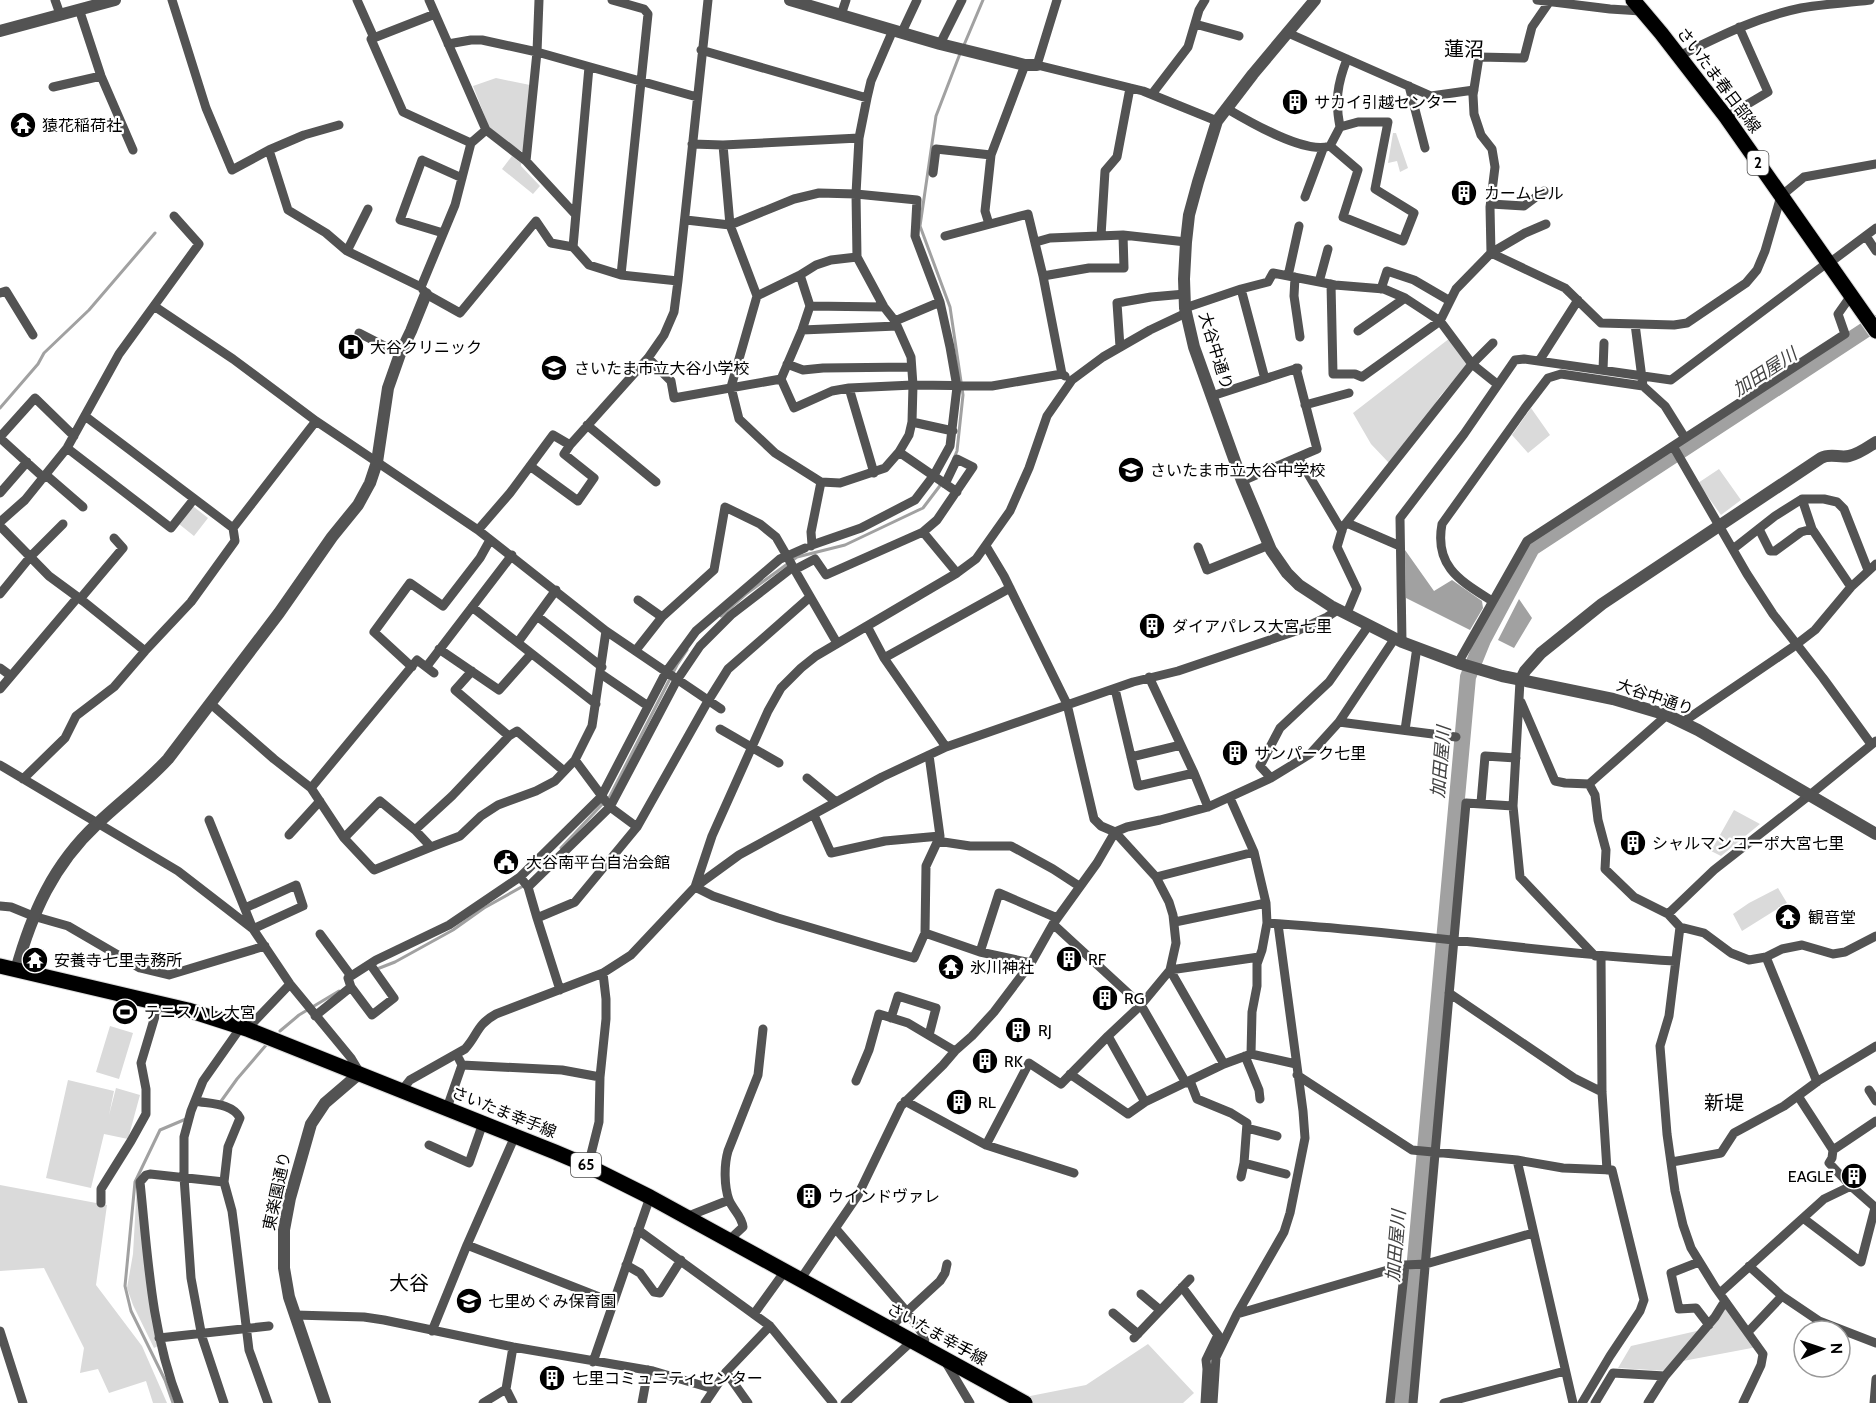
<svg xmlns="http://www.w3.org/2000/svg" width="1876" height="1403" font-family="Cabin,'Noto Sans JP',sans-serif">
	<style>
		.green { fill: #dadada }
		.water { fill: #a1a1a1 }
		.lines { fill: none; stroke-linecap: round; stroke-linejoin: round }
		.stream { stroke: #a1a1a1; stroke-width: 3 }
		.river { stroke: #a1a1a1; stroke-width: 16 }
		.primary-casing { stroke: #dbdbdb; stroke-width: 17 }
		.minor { stroke: #535353; stroke-width: 9 }
		.tertiary { stroke: #535353; stroke-width: 12 }
		.primary { stroke: #000; stroke-width: 15 }
		.labels { text-anchor: middle; dominant-baseline: central; stroke-width: 4.5; stroke-linejoin: round; paint-order: stroke }
		.shield { fill: #fff; stroke: #4c4c4c; stroke-width: 1.5 }
		.shield-label { font-size: 15px; font-weight: bold; fill: #000 }
		.street-label { font-size: 16px; fill: #000; stroke: #fff }
		.poi-label { font-size: 16px; fill: #000; stroke: #fff; text-anchor: start }
		.water-label { font-size: 18px; font-style: italic; fill: #424242; stroke: #fff }
		.quarter-label { font-size: 20px; fill: #000; stroke: #fff }
	</style>
	<rect width="100%" height="100%" fill="#fff"/>
	<path class="green" d="M496,78L530,85L523,152L491,132L473,86Z
		M1393,133H1396L1408,168L1400,172L1397,161L1388,163Z
		M512,156L521,163V166L540,186L533,194L502,169Z
		M1450,338L1469,363L1440,396L1419,429L1389,463L1371,444L1353,413Z
		M1531,408L1550,435L1528,453L1512,435Z
		M1719,469L1741,500L1721,515L1698,483Z
		M191,507H194L208,518L194,536L179,524Z
		M1734,810L1760,824L1721,856L1711,851Z
		M1778,888L1787,903L1742,931L1733,914L1749,903Z
		M110,1026L133,1033L119,1079L96,1072Z
		M68,1080L114,1091L109,1115L116,1088L140,1095L128,1139L104,1134L91,1188L46,1178Z
		M137,1183L158,1346L154,1348L133,1305L127,1288L133,1254Z
		M0,1185L107,1205L96,1285L142,1346L167,1403H153L146,1381L109,1393L98,1369L80,1373L84,1348L44,1268L0,1271Z
		M1727,1306L1757,1347L1683,1361Z
		M1701,1330L1667,1371L1618,1368L1631,1346Z
		M1148,1344L1194,1393L1183,1403H1020V1398L1086,1385Z"/>
	<path class="water" d="M1405,550L1434,591L1452,580L1482,601L1483,608L1470,630L1406,598Z
		M1519,599L1532,618L1514,648L1498,640Z"/>
	<g class="lines">
		<path class="stream" d="M964,45L983,0
			M0,408L38,364L44,353L89,310L155,233
			M954,458L957,451L963,395L950,307L920,226L936,116L961,51
			M721,616L746,594L797,557L845,545L923,508L942,483
			M561,848L610,796L677,665L687,650
			M377,969L395,962L453,930L484,908L525,885
			M280,1031L299,1015L339,991
			M219,1104L237,1079L267,1044
			M173,1403L165,1380L131,1311L125,1286L135,1182L160,1130L186,1119"/>
		<path class="river" d="M1402,1403L1468,677L1483,640L1532,548L1876,323"/>
		<g class="primary-casing">
			<path id="primary" d="M1633,0L1661,33L1726,117L1876,331
				M0,966L188,1010L247,1029L555,1152L588,1166L650,1197L1025,1403"/>
		</g>
		<path class="minor" d="M55,0L60,14
			M172,0L206,108L232,170L269,150L288,210L326,233L347,251L421,287L426,294L460,313L536,221L551,243L573,247L589,265L621,275L678,281
			M357,0L374,38
			M429,0L486,130L526,161L575,214
			M612,0L644,9L648,14L621,275
			M1057,0L1037,65L1143,91L1217,121
			M1537,0L1610,9L1641,11
			M79,9L101,76L133,150
			M435,14L371,39L403,112L471,143
			M841,15L846,0
			M1195,24L1239,36
			M902,32L917,0
			M1288,33L1431,96L1474,90
			M448,44L471,40H482L537,52L697,97
			M940,44L962,0
			M701,50L867,98
			M1679,56C1718,37 1757,17 1801,8C1823,4 1847,3 1870,0
			M1409,86L1425,148
			M53,87L101,76
			M1152,94L1188,47L1199,10L1205,0
			M1226,108C1248,121 1305,155 1330,146L1340,127L1358,122H1388L1375,189L1414,213L1403,241L1343,217L1358,170L1330,146
			M1726,117L1768,92L1739,27
			M1340,127C1335,101 1337,85 1347,59
			M692,144L723,145L859,138
			M723,145L730,225L757,296L731,387L739,419L775,453L821,482L840,483L885,468L899,452L909,435L912,422L913,385L911,357L895,321L884,307L857,257L856,194L859,138L867,98L871,81L893,30
			M269,150L304,135L339,125
			M526,161L537,52L539,0
			M933,173L936,149L991,155
			M1305,197L1323,149
			M1491,204L1524,206L1544,191
			M686,220L730,225L794,199L819,193L856,194L917,200L915,236L940,302L950,347L957,387L950,446L934,475L915,500L861,528L812,545
			M989,224L985,211L991,155L1025,65
			M1546,224L1525,233L1491,253L1565,288L1601,323L1674,325L1687,323L1746,283L1757,270L1765,251L1781,196L1804,177L1876,164
			M443,233L400,220L422,160L462,178
			M945,236L1028,214L1043,276L1062,374L1065,376
			M1101,236L1105,171L1117,157L1130,88
			M1866,236L1876,251
			M1036,242L1050,238L1123,235L1186,242
			M573,247L589,67
			M347,251L368,209
			M800,275L810,306
			M1043,276L1089,268H1124L1123,235
			M1288,276L1299,226
			M1295,277L1294,296L1300,337
			M1319,282L1328,249
			M1331,284L1333,374H1355L1362,377L1440,321L1456,289L1491,253L1490,207L1495,167L1492,149L1481,135L1474,114L1473,95L1479,57L1524,58L1532,27L1550,1
			M421,287L455,205L471,143L486,130
			M1241,289L1265,379
			M1381,289L1387,271L1414,280L1450,301
			M0,293L6,291L33,335
			M757,296L800,275L816,265L831,260L857,257
			M154,306L233,359L316,421L478,530L606,631L721,709
			M884,307L810,306L802,330L781,379L794,408L832,391L849,388L913,385L992,386L1062,374
			M1185,308L1241,289L1268,282L1273,273L1335,285L1384,289L1405,298L1440,321L1472,364L1497,384
			M895,321L940,302
			M802,330L897,326
			M1358,331L1405,298
			M359,333L400,354
			M1120,347L1117,303L1151,297L1185,294
			M648,358L671,381L674,398L781,379
			M1539,361L1578,300
			M787,364L803,370L823,368L911,367
			M1603,370L1604,343
			M1643,386L1665,406L1685,438
			M849,388L874,473
			M1212,396L1298,368
			M1305,405L1349,393
			M85,416L233,528
			M912,422L953,431
			M587,425L656,482
			M0,437L35,398L74,436
			M0,438L44,478
			M1673,446L1747,574L1773,614L1823,678L1871,744
			M67,448L171,528L194,499
			M899,452L957,492
			M1298,457L1342,531
			M530,466L578,501L594,478L564,454L570,445
			M46,475L83,507
			M1242,481L1317,449L1296,368
			M0,493L27,462
			M1802,499L1812,529L1851,587
			M0,522L25,500L67,448L119,354L199,244L174,216
			M1347,523L1400,546
			M0,526L49,576L83,601L145,651
			M1759,529L1770,551H1775L1801,532L1812,529
			M478,530L510,493L553,435L570,445L648,358L664,335L674,312L678,281L708,0
			M923,532L957,573
			M811,546L812,545L811,532L821,482
			M1198,547L1207,570L1269,545
			M1733,549L1775,516L1802,499H1824L1837,502L1844,509L1868,570
			M793,567L837,643
			M794,570L815,559L826,575L923,532L937,520L973,467L957,459L945,484
			M0,594L31,556L63,524
			M80,599L123,548L114,538
			M638,600L662,617
			M1492,601C1461,581 1434,567 1442,524L1525,408L1548,378L1561,374L1643,386L1635,324
			M472,607L596,704
			M1347,613L1357,589L1337,547L1343,527L1472,364L1493,343
			M537,616L602,667
			M867,626L884,658L946,747
			M518,642L556,590
			M1402,642L1400,518L1464,434L1515,360L1524,359L1671,380L1823,266L1828,264L1876,228
			M439,649L499,690L531,654
			M884,658L1010,588
			M1458,663L1527,541L1845,334L1838,314L1850,297
			M427,666L512,555
			M412,667L374,632L410,583L443,606L480,558L490,540
			M0,668L11,676
			M472,671L455,690L509,736
			M601,674L648,706
			M1149,677L1194,773L1208,807
			M1520,681L1513,806L1520,877L1595,956
			M0,689L78,597
			M1115,689L1138,786L1194,773
			M1521,702L1555,781L1565,783L1589,784L1667,715
			M211,704L274,759L311,788L344,838L380,801L415,830L431,847L460,836L481,816L498,805L536,791L555,781L575,760L610,807L637,827
			M1339,722L1456,737
			M1683,722L1793,647L1815,630L1851,587L1876,564
			M720,729L779,763
			M1405,730L1417,647
			M1131,757L1181,745
			M575,760L592,726L606,631
			M0,765L178,871L253,929L290,984L351,1058L360,1073
			M807,778L836,802
			M1271,778L1260,766L1280,728L1329,682L1369,625
			M23,779L65,738L76,716L114,687L145,651L191,602L235,541L233,528L316,421
			M1589,784L1595,795L1598,820L1606,850L1605,869L1634,897L1668,914L1680,927L1704,933L1731,953L1749,960L1766,957L1782,949L1802,945L1833,954L1845,952L1876,936
			M311,788L417,660L434,673
			M1230,798L1254,852L1266,903
			M1481,803L1485,756L1516,758
			M814,815L831,853L885,841L940,836
			M209,820L253,929L303,906L296,885L245,908
			M415,830L452,796L509,736L517,731L564,771
			M289,835L320,801
			M344,838L374,870L431,847
			M937,841L970,846H1011L1053,869L1079,886
			M520,877L528,887L537,918L575,902L637,827L708,701L728,669L810,597
			M1156,877L1254,852
			M528,887L610,807L677,680L700,646L731,615L793,567L787,556L805,548
			M695,887L712,836L768,711L781,688L801,668L816,656L957,573L976,559L1010,511L1029,468L1047,416L1072,380L1103,357L1150,330L1186,313
			M695,887L713,896L778,918L914,958L925,933L980,952L1031,963
			M0,906L11,907L33,916L68,926L140,968L169,975L265,946
			M1668,914L1714,870L1811,794L1876,741
			M537,918L560,990
			M1175,922L1266,903L1267,923C1404,931 1539,953 1675,961
			M1053,924L1141,1005L1186,1083
			M1680,927L1669,1016L1660,1046L1667,1134L1675,1191L1683,1225L1691,1248L1715,1287L1763,1354L1761,1365L1743,1403
			M925,933L926,866L940,836L929,755
			M320,934L351,976
			M980,952L999,893L1057,918
			M1601,956L1602,1092L1607,1170
			M1259,957L1170,970L1224,1064L1251,1054L1252,1012L1257,986V964L1262,950L1267,923
			M1766,957L1817,1082
			M351,987L372,1015L394,998L370,964
			M1449,993L1574,1078L1602,1092
			M315,1016L351,987L348,978L376,960L449,925L520,877L601,797L666,672L696,631L780,559L787,556L776,537L760,524L725,507L714,570L662,617L636,650
			M891,1018L898,996L936,1008L929,1035
			M247,1029L290,984
			M1108,1036L1145,1102
			M1251,1054L1296,1064
			M1245,1056L1259,1090L1260,1099
			M462,1065L562,1070L600,1077
			M1070,1074L1128,1114L1145,1102L1224,1064
			M1297,1075L1412,1150L1517,1160L1563,1168L1612,1170L1644,1300L1640,1311L1610,1356L1582,1403
			M856,1081L869,1050L879,1014L908,1023L955,1051
			M1190,1081L1197,1099L1231,1113L1247,1123L1244,1163L1241,1177
			M402,1090L410,1080L465,1049C478,1035 476,1025 496,1014L603,973L631,955L695,887L739,855L882,777L946,747L1133,682L1178,671L1299,630L1327,617L1339,609
			M1869,1090L1876,1101
			M1798,1096L1833,1150L1832,1158L1829,1163L1851,1186L1876,1208
			M195,1101C211,1104 232,1103 240,1118L228,1147L224,1182L232,1211L235,1234L249,1350L268,1403
			M905,1101L986,1145L1029,1063L1061,1084L1108,1036L1141,1005L1170,970L1176,943L1173,915L1169,902L1156,877L1115,832L1101,826L1094,819L1067,704L1004,576L986,546
			M447,1108L462,1065L459,1059
			M1247,1128L1277,1136
			M429,1145L469,1163L483,1123
			M986,1145L1074,1173
			M1833,1150L1876,1121
			M1517,1160L1573,1403
			M1672,1162L1721,1153L1734,1133L1784,1106L1818,1081L1876,1046
			M1244,1163L1286,1174
			M588,1166L599,1122L600,1077L606,1019V999L603,973
			M101,1203V1189L131,1141L146,1114V1089L141,1063L159,1003
			M686,1217L729,1200
			M1803,1218L1861,1262L1875,1208
			M836,1229L907,1312L925,1337L924,1347
			M638,1230L770,1326L833,1403
			M729,1240L743,1227C742,1216 733,1210 729,1200C724,1186 724,1165 728,1151L758,1075L763,1029
			M467,1245L612,1302
			M1699,1262L1671,1273L1679,1309L1696,1308L1709,1325
			M626,1265L640,1273L654,1292L660,1293L681,1260
			M1749,1266L1782,1296L1819,1321L1876,1343
			M800,1280L858,1195L901,1106L943,1065L955,1051L972,1036L994,1012L1031,963L1053,924L1097,863L1115,832L1127,827L1160,820L1208,807L1271,778L1310,754L1339,722L1395,638
			M1182,1287L1218,1335L1206,1360L1207,1369H1215
			M1720,1293L1824,1199L1851,1186
			M1141,1294L1160,1310
			M1113,1313L1138,1334
			M754,1314L785,1271
			M1237,1314L1405,1265L1426,1264L1533,1233
			M295,1315L364,1317L384,1320L513,1347L653,1371L714,1389
			M889,1328L940,1281L945,1273L947,1264
			M0,1331L23,1403
			M432,1331L467,1245L515,1136
			M1748,1332L1782,1296
			M159,1338L269,1326
			M1134,1338L1190,1279
			M945,1361L970,1403
			M593,1362L650,1197
			M726,1372L748,1403
			M179,1403C151,1331 148,1258 140,1182L146,1175L150,1174L224,1182
			M224,1403L202,1337L191,1278L184,1177V1137L191,1111L203,1081L241,1027
			M483,1403L506,1389
			M513,1403L506,1389L513,1347
			M642,1403L648,1370
			M705,1403L726,1372L770,1326
			M845,1403L912,1341
			M1205,1403L1207,1369
			M1213,1403L1216,1357L1237,1314L1284,1232L1290,1213L1305,1138L1303,1111L1278,924
			M1390,1403L1405,1265
			M1413,1403L1466,803L1513,806
			M1444,1403L1565,1371
			M1595,1403L1613,1373L1665,1376L1715,1317L1725,1301
			M1648,1403L1665,1376
			M1874,1403L1876,1379"/>
		<path class="tertiary" d="M790,0L940,44L1025,65H1037
			M1315,0L1253,74L1217,121L1198,182L1189,215L1186,242L1184,279L1185,308L1194,347L1242,481L1271,550L1287,573L1299,585L1331,606L1402,642L1458,663L1502,676L1613,699L1667,715L1698,730L1876,834
			M0,31L115,0
			M1520,681L1525,671L1541,653L1602,604L1821,458C1830,453 1839,458 1849,456C1859,454 1868,447 1876,442
			M16,970C32,913 53,865 97,824C120,802 146,783 168,759L279,613L332,537L358,505L370,483L377,462L388,388L400,354L411,331L426,294
			M325,1403L289,1297L284,1268V1230L290,1198L311,1124L325,1103L360,1073"/>
		<use href="#primary" class="primary"/>
	</g>
	<defs>
		<g id="building-disc" transform="scale(1.35)"><circle r="9.5" fill="#000" stroke="#fff"/><path d="M-4-6H4V6H1V3H-1V6H-4ZM-2.5-4.3h1.7v1.8h-1.7ZM.8-4.3h1.7v1.8H.8ZM-2.5-1h1.7V.8h-1.7ZM.8-1h1.7V.8H.8Z" fill="#fff"/></g>
		<g id="temple-disc" transform="scale(1.35)"><circle r="9.5" fill="#000" stroke="#fff"/><path d="M0-6L5-2H3V0L6.5 2.5H4V6H1.5V3h-3V6H-4V2.5H-6.5L-3 0V-2H-5Z" fill="#fff"/></g>
		<g id="hospital-disc" transform="scale(1.35)"><circle r="9.5" fill="#000" stroke="#fff"/><path d="M-5-5h3v3.5h4V-5h3V5h-3V1.5h-4V5h-3Z" fill="#fff"/></g>
		<g id="school-disc" transform="scale(1.35)"><circle r="9.5" fill="#000" stroke="#fff"/><path d="M0-5L7-2L0 1L-7-2ZM-4 1L0 2.5L4 1V4Q0 6-4 4Z" fill="#fff"/></g>
		<g id="civic-disc" transform="scale(1.35)"><circle r="9.5" fill="#000" stroke="#fff"/><path d="M-.6-6.5H3V-4.5H.6V-3L4-1V1h2V6H-6V1h2V-1L-.6-3ZM-1.2 2.5V6h2.4V2.5Z" fill="#fff"/></g>
		<g id="stadium-disc" transform="scale(1.35)"><circle r="9.5" fill="#000" stroke="#fff"/><path d="M0-5a6.5 5 0 1 0 0 10a6.5 5 0 1 0 0-10ZM-3.5-1.8h7v3.6h-7Z" fill="#fff"/></g>
	</defs>
	<g fill-rule="evenodd">
		<use href="#building-disc" x="1295" y="102"/>
		<use href="#temple-disc" x="23" y="125"/>
		<use href="#building-disc" x="1464" y="193"/>
		<use href="#hospital-disc" x="351" y="347"/>
		<use href="#school-disc" x="554" y="368"/>
		<use href="#school-disc" x="1131" y="470"/>
		<use href="#building-disc" x="1152" y="626"/>
		<use href="#building-disc" x="1235" y="753"/>
		<use href="#building-disc" x="1633" y="843"/>
		<use href="#civic-disc" x="506" y="862"/>
		<use href="#temple-disc" x="1788" y="917"/>
		<use href="#building-disc" x="1069" y="959"/>
		<use href="#temple-disc" x="35" y="960"/>
		<use href="#temple-disc" x="951" y="967"/>
		<use href="#building-disc" x="1105" y="998"/>
		<use href="#stadium-disc" x="125" y="1012"/>
		<use href="#building-disc" x="1018" y="1030"/>
		<use href="#building-disc" x="985" y="1061"/>
		<use href="#building-disc" x="959" y="1102"/>
		<use href="#building-disc" x="1854" y="1176"/>
		<use href="#building-disc" x="809" y="1196"/>
		<use href="#school-disc" x="469" y="1301"/>
		<use href="#building-disc" x="552" y="1378"/>
	</g>
	<g class="labels">
		<g class="shield">
			<rect x="1747.5" y="151" width="21" height="24" rx="4.5"/>
			<rect x="571" y="1153" width="30" height="24" rx="4.5"/>
		</g>
		<g class="shield-label">
			<text x="1758" y="163">2</text>
			<text x="586" y="1165">65</text>
		</g>
		<g class="street-label">
			<text transform="translate(1719 80) rotate(53)">さいたま春日部線</text>
			<text transform="translate(1216 351) rotate(73)">大谷中通り</text>
			<text transform="translate(1655 697) rotate(19)">大谷中通り</text>
			<text transform="translate(504 1112) rotate(22)">さいたま幸手線</text>
			<text transform="translate(277 1191) rotate(-78)">東楽園通り</text>
			<text transform="translate(937 1334) rotate(29)">さいたま幸手線</text>
		</g>
		<g class="poi-label">
			<text x="1314" y="102">サカイ引越センター</text>
			<text x="42" y="125">猿花稲荷社</text>
			<text x="1484" y="193">カームヒル</text>
			<text x="370" y="347">大谷クリニック</text>
			<text x="574" y="368">さいたま市立大谷小学校</text>
			<text x="1150" y="470">さいたま市立大谷中学校</text>
			<text x="1172" y="626">ダイアパレス大宮七里</text>
			<text x="1254" y="753">サンパーク七里</text>
			<text x="1652" y="843">シャルマンコーポ大宮七里</text>
			<text x="526" y="862">大谷南平台自治会館</text>
			<text x="1808" y="917">観音堂</text>
			<text x="1088" y="959">RF</text>
			<text x="54" y="960">安養寺七里寺務所</text>
			<text x="970" y="967">氷川神社</text>
			<text x="1124" y="998">RG</text>
			<text x="144" y="1012">テニスハレ大宮</text>
			<text x="1038" y="1030">RJ</text>
			<text x="1004" y="1061">RK</text>
			<text x="978" y="1102">RL</text>
			<text x="1834" y="1176" text-anchor="end">EAGLE</text>
			<text x="828" y="1196">ウインドヴァレ</text>
			<text x="488" y="1301">七里めぐみ保育園</text>
			<text x="572" y="1378">七里コミュニティセンター</text>
		</g>
		<g class="water-label">
			<text transform="translate(1765 372) rotate(-33)">加田屋川</text>
			<text transform="translate(1441 762) rotate(-85)">加田屋川</text>
			<text transform="translate(1396 1246) rotate(-85)">加田屋川</text>
		</g>
		<g class="quarter-label">
			<text x="1464" y="49">蓮沼</text>
			<text x="1724" y="1103">新堤</text>
			<text x="409" y="1283">大谷</text>
		</g>
	</g>
	<g transform="translate(1822 1349) rotate(88)"><circle r="28" fill="#ffffff" stroke="#999999" stroke-width="1.5"/>
	<path d="M0-4.5L10 22L0 15L-10 22Z" fill="#000000"/>
	<text y="-9" font-size="16" font-weight="bold" text-anchor="middle" fill="#000000">N</text>
	</g>
</svg>
